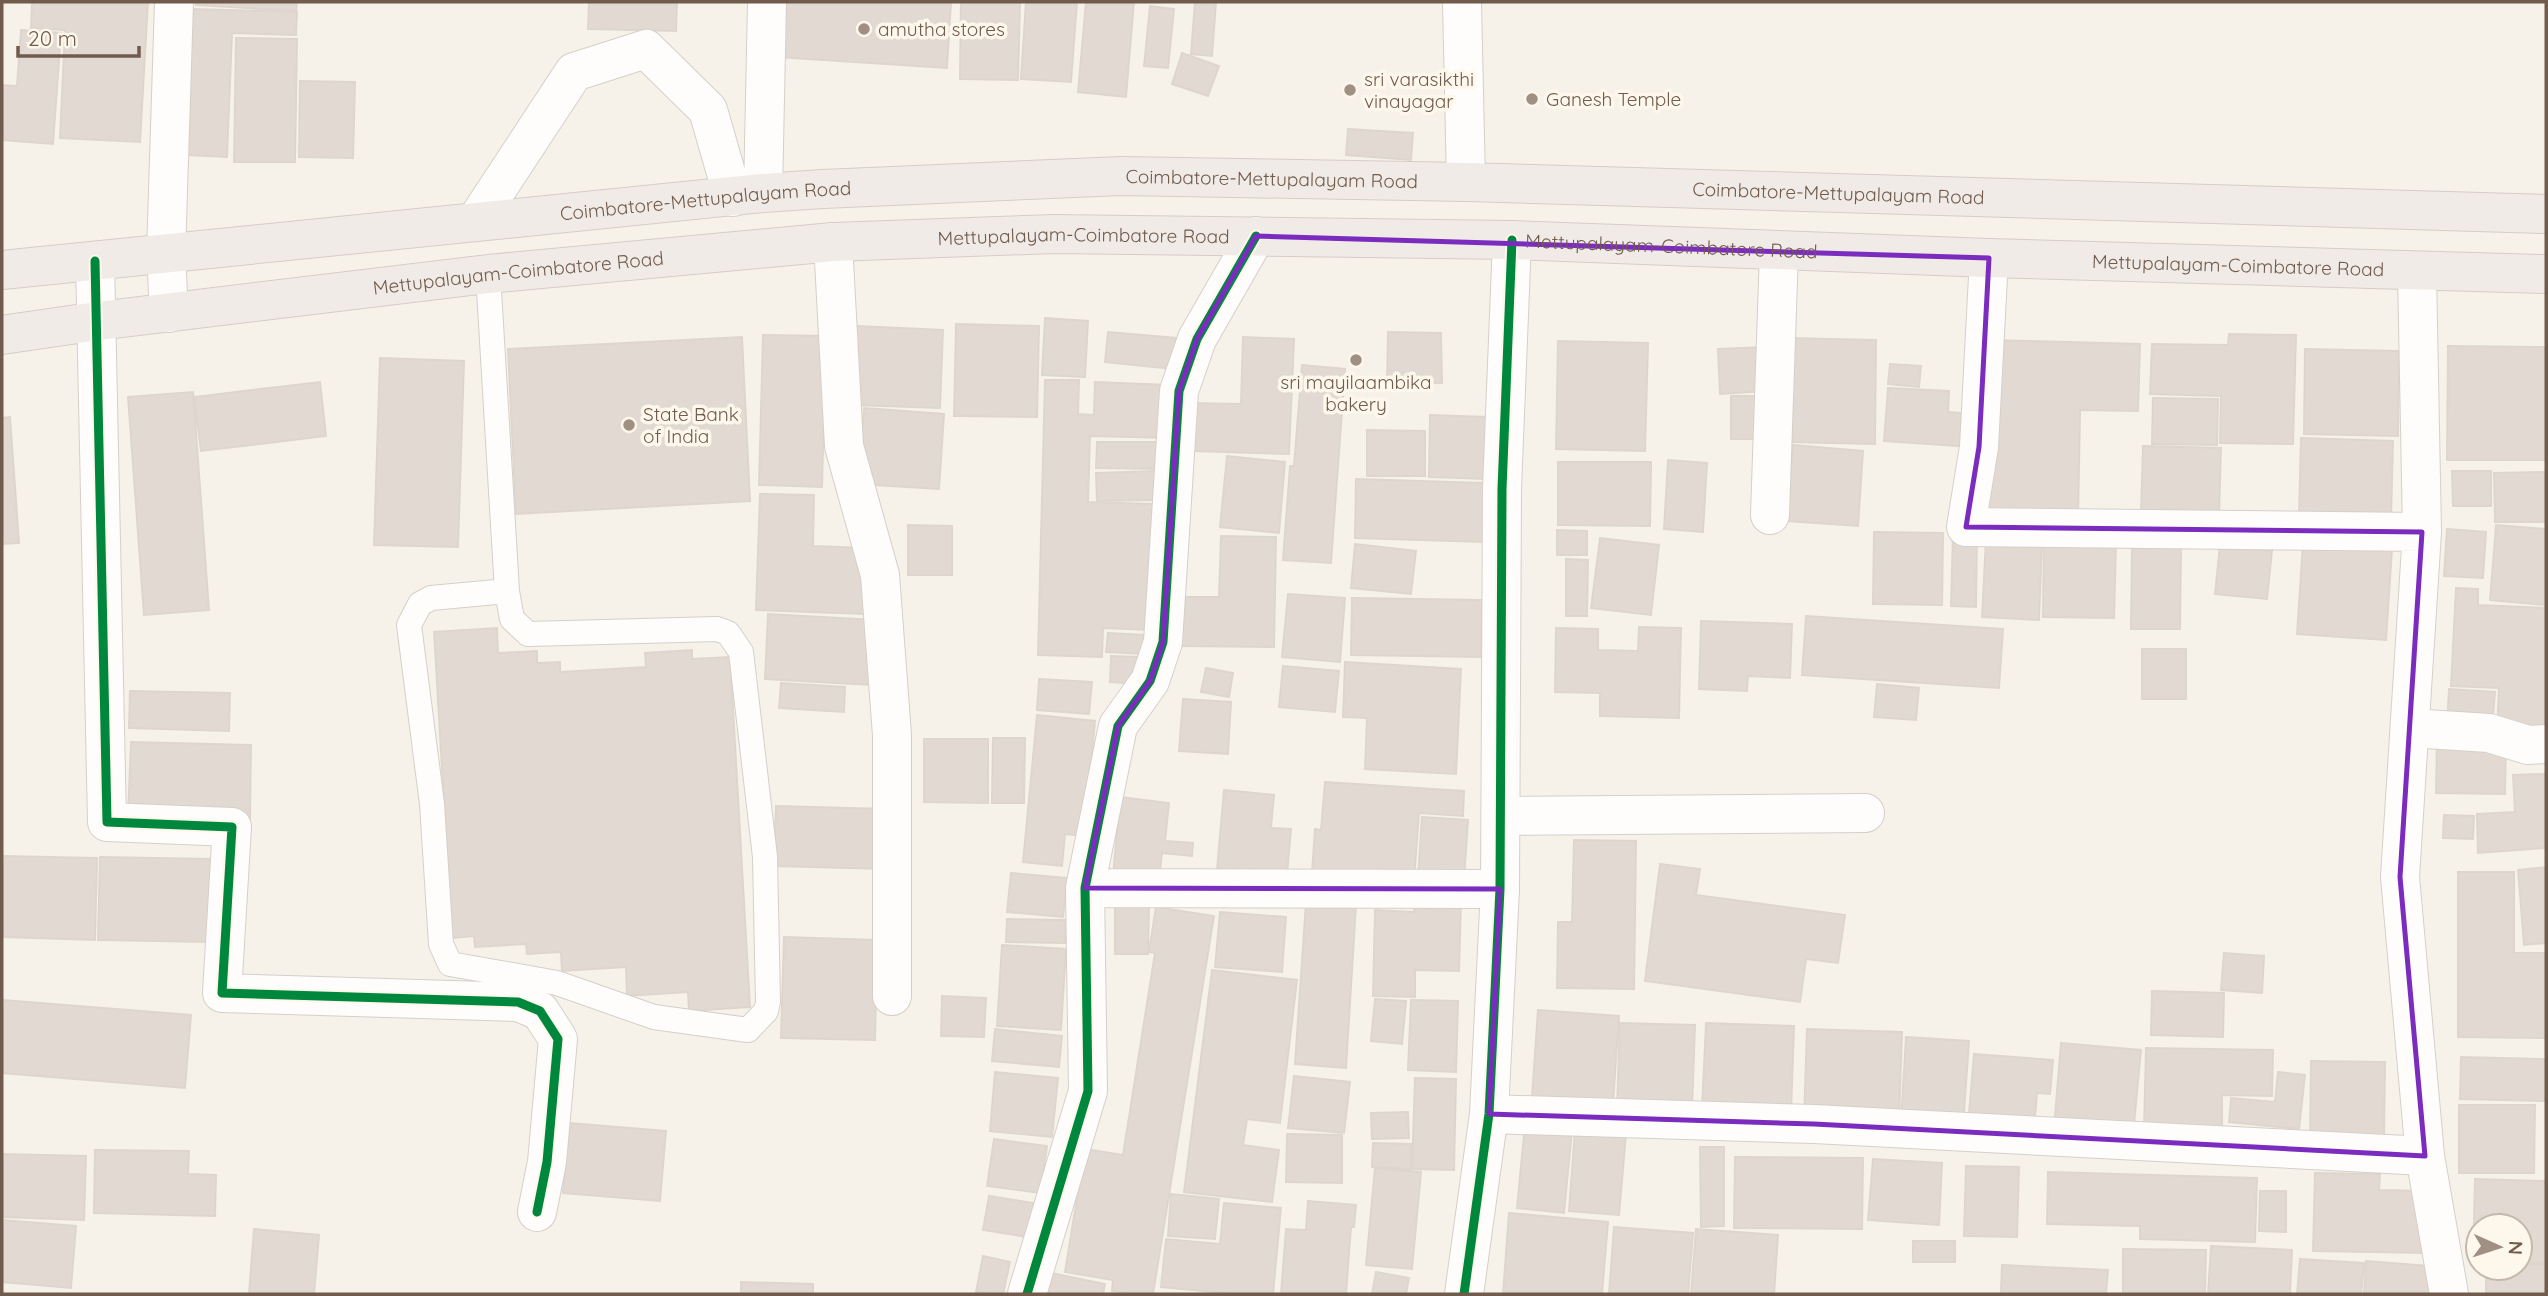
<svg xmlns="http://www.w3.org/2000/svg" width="2548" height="1296" font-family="Quicksand,sans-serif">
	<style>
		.building { fill: #e2dad2; stroke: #ded6cd; stroke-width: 2 }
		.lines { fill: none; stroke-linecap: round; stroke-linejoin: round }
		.service-casing { stroke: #d5cfc9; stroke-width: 26 }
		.minor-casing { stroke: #d5cfc9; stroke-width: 40 }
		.tertiary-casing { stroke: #d5cfc9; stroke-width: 40 }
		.trunk-casing { stroke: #d4cdc7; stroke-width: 40 }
		.service { stroke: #fefdfc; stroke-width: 24 }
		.minor { stroke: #fefdfc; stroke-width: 38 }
		.tertiary { stroke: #fefdfc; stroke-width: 38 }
		.trunk { stroke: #f0ebe6; stroke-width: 38 }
		.cycleway-casing { stroke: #fdf7ec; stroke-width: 13 }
		.cycleway { stroke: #00873e; stroke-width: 9 }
		.marked { fill: none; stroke: #7b2cbf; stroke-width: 5; stroke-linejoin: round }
		.poi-dot { fill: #a09084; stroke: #fdf7ec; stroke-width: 2.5 }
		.labels { text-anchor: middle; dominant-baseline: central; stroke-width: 7; stroke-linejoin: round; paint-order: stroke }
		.poi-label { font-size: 19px; fill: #715b4d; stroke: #fdf7ec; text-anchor: start }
		.street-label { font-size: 19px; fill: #715b4d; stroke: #fdf7ec }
	</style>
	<rect width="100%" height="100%" fill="#f6f2ea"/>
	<path class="building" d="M32,2H148L140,142L60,138L65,30L31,28Z
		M196,2H297L296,11L196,5Z
		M589,2H677L676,31L588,29Z
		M781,2H951L947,68L777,57Z
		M961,2H1020L1018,80L960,79Z
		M1026,2H1077L1071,82L1021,79Z
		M1086,2H1134L1126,97L1078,92Z
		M1195,2H1216L1212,56L1191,54Z
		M1150,6L1174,9L1168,68L1144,66Z
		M191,9L297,12L296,35L232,33L227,157L186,155Z
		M21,30L61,33L53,144L2,140V85L17,86Z
		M236,38L297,39L295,162H234Z
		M1182,53L1219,66L1208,96L1172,84Z
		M300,81L355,82L353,158L299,157Z
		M1348,129L1413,133L1411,160L1346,155Z
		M1045,318L1088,321L1085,377L1042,375Z
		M956,324L1039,326L1037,417L954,416Z
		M857,326L943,330L940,408L854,405Z
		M1108,332L1176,338L1173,369L1105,362Z
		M1388,332L1441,333L1442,383L1387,382Z
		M2229,334L2296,335L2293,444L2220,443L2221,396L2150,394L2152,344L2228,345Z
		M763,335L826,336L822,487L759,485Z
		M742,337L750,501L516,514L508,349Z
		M1243,337L1294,339L1289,454L1192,451L1194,403L1241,404Z
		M1788,338L1876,340L1875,444L1786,442Z
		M1991,340L2140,344L2138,411L2080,410L2078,521L1986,519Z
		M1558,341L1648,343L1645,451L1556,449Z
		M2448,346L2546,347V460H2447Z
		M1764,347L1767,391L1720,394L1718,349Z
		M2305,349L2399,351L2398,436L2304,434Z
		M380,358L464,361L458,547L374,545Z
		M1890,364L1921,366L1919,387L1888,384Z
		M1302,365L1345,369L1331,563L1283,560L1290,466H1294Z
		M1045,380H1079L1078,414L1094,415L1095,382L1169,385L1168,438L1090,436L1088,502L1154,504L1150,630L1103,628L1102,657L1038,655Z
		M320,382L326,436L201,451L194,397Z
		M1888,388L1949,391L1948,412L1974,414L1972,447L1884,441Z
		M193,392L209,610L144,615L128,397Z
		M1731,396H1764V439H1731Z
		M2153,398L2218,399L2217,445L2152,444Z
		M864,408L944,414L939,489L858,484Z
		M1430,415L1488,417L1486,479L1429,477Z
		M10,417L19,543L2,544V418Z
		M1367,430L1425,431V476H1367Z
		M2301,438L2393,441L2391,519L2299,516Z
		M1097,442H1158L1157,469L1096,468Z
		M1793,445L1863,451L1858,526L1787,521Z
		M2143,446L2221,448L2219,517L2141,515Z
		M1227,456L1285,462L1279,533L1220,527Z
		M1668,460L1707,463L1703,532L1664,529Z
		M1558,462H1651L1650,526L1558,525Z
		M1157,471V500L1097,501L1096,473Z
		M2452,471H2491V506H2453Z
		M2546,472V522H2495L2494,473Z
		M1356,479L1484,483L1483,542L1355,538Z
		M760,494L814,495L813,546L866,548L864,614L756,610Z
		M908,525L952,526V575H908Z
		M2496,525L2546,529V605L2490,600Z
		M2447,529L2486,532L2483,578L2444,576Z
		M1557,530L1587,531V555H1557Z
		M1874,532L1943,533L1942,605L1873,604Z
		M1953,534L1977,535L1976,607L1951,606Z
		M1221,536L1276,537L1274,647L1179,646L1180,597H1219Z
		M1600,538L1659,545L1651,615L1591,608Z
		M1986,539L2042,541L2039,620L1982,617Z
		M2044,541L2116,543L2114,618L2043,617Z
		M2303,543L2392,549L2386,640L2297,634Z
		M1355,544L1416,551L1411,594L1351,588Z
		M2220,545L2272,551L2267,599L2215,594Z
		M2132,547H2181L2180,629H2131Z
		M1566,559L1588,560L1587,616H1566Z
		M2456,588L2478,589V605L2546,608V734L2497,732L2499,688L2451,686Z
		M1288,594L1345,598L1340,662L1282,657Z
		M1352,598L1482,600L1481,657L1351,655Z
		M768,614L875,620L871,685L765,679Z
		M1806,616L2003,629L1999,688L1802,675Z
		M1701,621L1792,624L1790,678L1748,676L1747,691L1699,689Z
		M1639,627L1681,628L1679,718L1600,716V693L1555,692L1556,628L1598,629V650L1638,651Z
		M497,628L498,653L537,651V663L560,662V672L646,667L645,653L692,650V659L730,657L750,1007L689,1011L688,992L627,996L626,967L562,971L561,952L527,954L526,944L475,947L474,936L452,938L434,632Z
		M1108,633L1145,635L1143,654L1106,652Z
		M2142,649H2186V699H2142Z
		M1111,656L1141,657L1139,684L1110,682Z
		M1345,662L1461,669L1456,774L1365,769L1367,718L1343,717Z
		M1283,666L1339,671L1335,712L1279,707Z
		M1206,668L1233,673L1229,697L1201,692Z
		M1039,679L1092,682L1089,714L1037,710Z
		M781,683L845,687L844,712L779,708Z
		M1877,684L1919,688L1916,720L1874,717Z
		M2449,689L2495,692L2492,728L2447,725Z
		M130,691L230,693L229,731L129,728Z
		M1183,699L1231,702L1228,754L1179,751Z
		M1037,715L1095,721L1084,836L1065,834L1062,866L1023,862Z
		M993,738H1025L1024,803H992Z
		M2437,738L2506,740L2505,794L2436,793Z
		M924,739H988V803L924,802Z
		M131,742L251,745L250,820L128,817Z
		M2546,774V848L2478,853L2477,814L2515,812L2513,775Z
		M1325,782L1464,791L1463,816L1419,813L1414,880L1312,873L1315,829L1321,830Z
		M1224,790L1274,795L1271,828L1291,829L1287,875L1217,870Z
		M1120,797L1169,803L1165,841L1193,843L1192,856L1162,853L1159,881L1113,877Z
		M776,806L885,809L884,869L774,866Z
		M2444,815L2474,816L2473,839L2443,838Z
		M1422,817L1468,820L1464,880L1418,877Z
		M1574,840L1636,841L1634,989L1557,988L1558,922H1572Z
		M2,856L97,858L95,940L2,937Z
		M100,857L212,859L210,942L98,940Z
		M1660,864L1700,869L1696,895L1845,915L1838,963L1806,959L1800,1002L1645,981Z
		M2546,867V943L2524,945L2518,870Z
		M2458,872H2514V953H2546V1038L2458,1037Z
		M1011,873L1067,878L1063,917L1007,912Z
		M1415,901L1461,902L1459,971L1415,970V997L1373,996L1375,910L1414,912Z
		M1306,902L1356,905L1346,1068L1295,1064Z
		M1115,905H1149L1148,954H1115Z
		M1156,907L1214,916L1153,1294H1134L1112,1291L1113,1280L1065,1272L1085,1149L1123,1155L1155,953L1149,952Z
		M1220,912L1286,917L1282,972L1215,967Z
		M1007,919L1066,920L1065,943L1006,942Z
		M784,937L877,940L875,1040L781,1038Z
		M1002,945L1066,949L1061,1030L997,1026Z
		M2224,953L2264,956L2262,993L2221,990Z
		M1212,970L1297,980L1280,1123L1247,1119L1243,1145L1279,1150L1272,1202L1184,1192Z
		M2152,991L2224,993L2223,1037L2151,1035Z
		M942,996L986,998L984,1037L941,1036Z
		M1375,999L1406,1001L1402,1044L1371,1041Z
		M2,1000L191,1015L185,1088L2,1073Z
		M1411,1000L1458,1001L1456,1072L1408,1070Z
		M1538,1010L1619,1016L1613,1103L1532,1097Z
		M1620,1023L1695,1025L1692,1111L1617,1108Z
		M1706,1023L1794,1026L1791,1113L1702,1109Z
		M995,1029L1062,1036L1059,1067L992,1061Z
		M1807,1029L1902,1032L1899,1122L1804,1119Z
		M1906,1037L1969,1041L1963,1126L1901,1122Z
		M2061,1043L2141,1050L2133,1135L2054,1128Z
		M2146,1048L2273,1050L2272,1096L2222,1095V1133L2144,1131Z
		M1974,1054L2053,1060L2050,1094L2037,1093L2034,1130L1968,1125Z
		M2461,1057L2546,1059L2545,1101L2460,1099Z
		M2311,1061L2385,1062L2384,1140H2310Z
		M995,1072L1058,1078L1052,1137L990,1131Z
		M2278,1072L2305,1075L2299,1129L2229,1122L2231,1098L2275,1102Z
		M1294,1076L1350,1082L1344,1133L1288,1128Z
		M1415,1078L1456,1079L1454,1170L1412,1169Z
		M2459,1105H2535L2534,1173H2459Z
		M1408,1112L1409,1138L1372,1139L1371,1113Z
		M569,1123L666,1131L660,1201L563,1193Z
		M1525,1124L1572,1130L1564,1213L1517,1208Z
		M1575,1130L1626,1134L1619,1215L1569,1211Z
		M1287,1134L1342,1135V1183L1286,1182Z
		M994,1139L1047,1146L1040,1193L987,1186Z
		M1373,1143L1412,1144L1411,1169L1372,1167Z
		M1700,1147H1724V1226L1701,1227Z
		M95,1150L189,1151L188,1174L216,1175L215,1216L94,1213Z
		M2,1154L86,1156L84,1220L2,1217Z
		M1735,1157L1863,1158L1862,1229L1734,1228Z
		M1873,1159L1942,1163L1939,1225L1868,1220Z
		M1966,1166L2019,1167L2017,1237L1964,1236Z
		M1375,1168L1421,1172L1412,1269L1366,1265Z
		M2048,1172L2257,1178L2255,1242L2140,1239V1226L2047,1224Z
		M2315,1173L2380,1174L2379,1190L2427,1191L2425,1253L2313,1251Z
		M2475,1179L2546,1181V1263L2520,1262V1226H2478V1261L2473,1260Z
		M2260,1191H2286V1232L2259,1231Z
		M1171,1194L1219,1199L1215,1239L1168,1236Z
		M989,1196L1040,1204L1034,1238L983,1230Z
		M1308,1201L1356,1205L1354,1227H1351L1346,1294H1281L1286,1229L1306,1230Z
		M1224,1203L1281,1208L1273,1294H1236L1161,1287L1166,1239L1220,1244Z
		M1509,1213L1608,1222L1602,1294H1503Z
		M2,1220L76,1226L71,1288L2,1282Z
		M1614,1227L1693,1233L1688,1294H1609Z
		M254,1229L319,1235L314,1294H249Z
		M1696,1229L1778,1235L1774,1294H1691Z
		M1913,1241H1955V1262H1913Z
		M2211,1246L2292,1250L2290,1294H2208Z
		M2123,1249L2206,1250L2205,1294H2123Z
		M983,1256L1010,1262L1003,1294L976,1292Z
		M2300,1259L2364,1263L2361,1294H2297Z
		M2366,1261L2442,1267L2440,1294H2364Z
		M2520,1264L2546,1265V1294H2486V1268H2520Z
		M2002,1265L2108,1270L2106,1294H2001Z
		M1376,1272L1409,1278L1406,1294H1372Z
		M1051,1273L1105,1284L1103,1294H1046Z
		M741,1282L813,1284V1294H741Z"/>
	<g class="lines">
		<g class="service-casing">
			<path id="service" d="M488,274L507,591L512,619L528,634L717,629L728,633L741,652L765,857L768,1002L766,1011L748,1030L654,1017L557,983L450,964L441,944L432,804L409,625L420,604L431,598L507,591"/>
		</g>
		<g class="minor-casing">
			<path id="minor" d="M1462,2L1466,182
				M763,193L767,2
				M476,221L574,72L646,49L708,110L733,197
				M833,242L844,446L880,575L892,735V996
				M1989,258L1979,447L1966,527L2422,532
				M95,261L107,822L232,827L222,993L518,1002L540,1011L558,1039L547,1162L537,1212
				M2417,271L2422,532L2400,877L2425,1156L2449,1294
				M169,313L166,254L174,2
				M1770,515L1779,251
				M2410,728L2489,733L2528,745L2546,744
				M1501,816L1865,813
				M1085,888L1500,889
				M1489,1114L1814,1124L2425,1156
				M1027,1294L1088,1091L1085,888L1118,726L1150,681L1163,642L1179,391L1197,339L1256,236"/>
		</g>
		<g class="tertiary-casing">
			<path id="tertiary" d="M1464,1294L1489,1114L1500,889L1502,489L1512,240"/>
		</g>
		<g class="trunk-casing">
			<g id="trunk">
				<path id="s1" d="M2,270L763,193L823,189L1121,176L1466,182L2546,214"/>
				<path id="s2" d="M2,335L98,321L488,274L833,242L1054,234L1512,240L1989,258L2546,274"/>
			</g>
		</g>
		<use href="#service" class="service"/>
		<use href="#minor" class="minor"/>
		<use href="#tertiary" class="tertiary"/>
		<use href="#trunk" class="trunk"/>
		<g class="cycleway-casing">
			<path id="cycleway" d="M95,261L107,822L232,827L222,993L518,1002L540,1011L558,1039L547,1162L537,1212
				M1027,1294L1088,1091L1085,888L1118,726L1150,681L1163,642L1179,391L1197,339L1256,236
				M1464,1294L1489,1114L1500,889L1502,489L1512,240"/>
		</g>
		<use href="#cycleway" class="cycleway"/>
	</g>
	<path class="marked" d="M1256,236L1989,258L1979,447L1966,527L2422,532L2400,877L2425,1156L1814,1124L1489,1114L1500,889L1085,888L1118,726L1150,681L1163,642L1179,391L1197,339Z"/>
	<g class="poi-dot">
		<circle cx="864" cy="29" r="7"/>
		<circle cx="1350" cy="90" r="7"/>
		<circle cx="1532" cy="99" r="7"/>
		<circle cx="1356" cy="360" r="7"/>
		<circle cx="629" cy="425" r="7"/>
	</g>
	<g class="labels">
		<g class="poi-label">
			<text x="878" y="29">amutha stores</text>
			<text x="1364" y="79">sri varasikthi<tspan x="1364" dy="22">vinayagar</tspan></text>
			<text x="1546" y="99">Ganesh Temple</text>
			<text x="1356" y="382" text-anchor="middle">sri mayilaambika<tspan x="1356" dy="22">bakery</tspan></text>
			<text x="643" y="414">State Bank<tspan x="643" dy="22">of India</tspan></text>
		</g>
		<g class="street-label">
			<text stroke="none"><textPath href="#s1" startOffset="1274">Coimbatore-Mettupalayam Road</textPath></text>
			<text stroke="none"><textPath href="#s1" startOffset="1841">Coimbatore-Mettupalayam Road</textPath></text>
			<text stroke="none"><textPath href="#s1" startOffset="707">Coimbatore-Mettupalayam Road</textPath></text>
			<text stroke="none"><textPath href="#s2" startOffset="1087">Mettupalayam-Coimbatore Road</textPath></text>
			<text stroke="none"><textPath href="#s2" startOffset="1675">Mettupalayam-Coimbatore Road</textPath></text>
			<text stroke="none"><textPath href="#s2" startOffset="2242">Mettupalayam-Coimbatore Road</textPath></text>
			<text stroke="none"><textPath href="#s2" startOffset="520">Mettupalayam-Coimbatore Road</textPath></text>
		</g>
	</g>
	<rect width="2548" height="1296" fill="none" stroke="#715b4d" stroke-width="7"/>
	<g transform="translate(2499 1247) rotate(93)"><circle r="33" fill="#fdf7ec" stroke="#c5b9ac" stroke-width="2"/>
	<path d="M0-5L12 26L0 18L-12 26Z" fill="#a09084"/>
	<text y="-10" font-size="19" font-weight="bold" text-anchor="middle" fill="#715b4d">N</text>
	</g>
	<path d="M18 46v10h121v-10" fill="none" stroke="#715b4d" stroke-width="3.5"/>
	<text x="28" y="46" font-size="21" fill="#715b4d" stroke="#fdf7ec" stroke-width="5" paint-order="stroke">20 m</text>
</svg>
